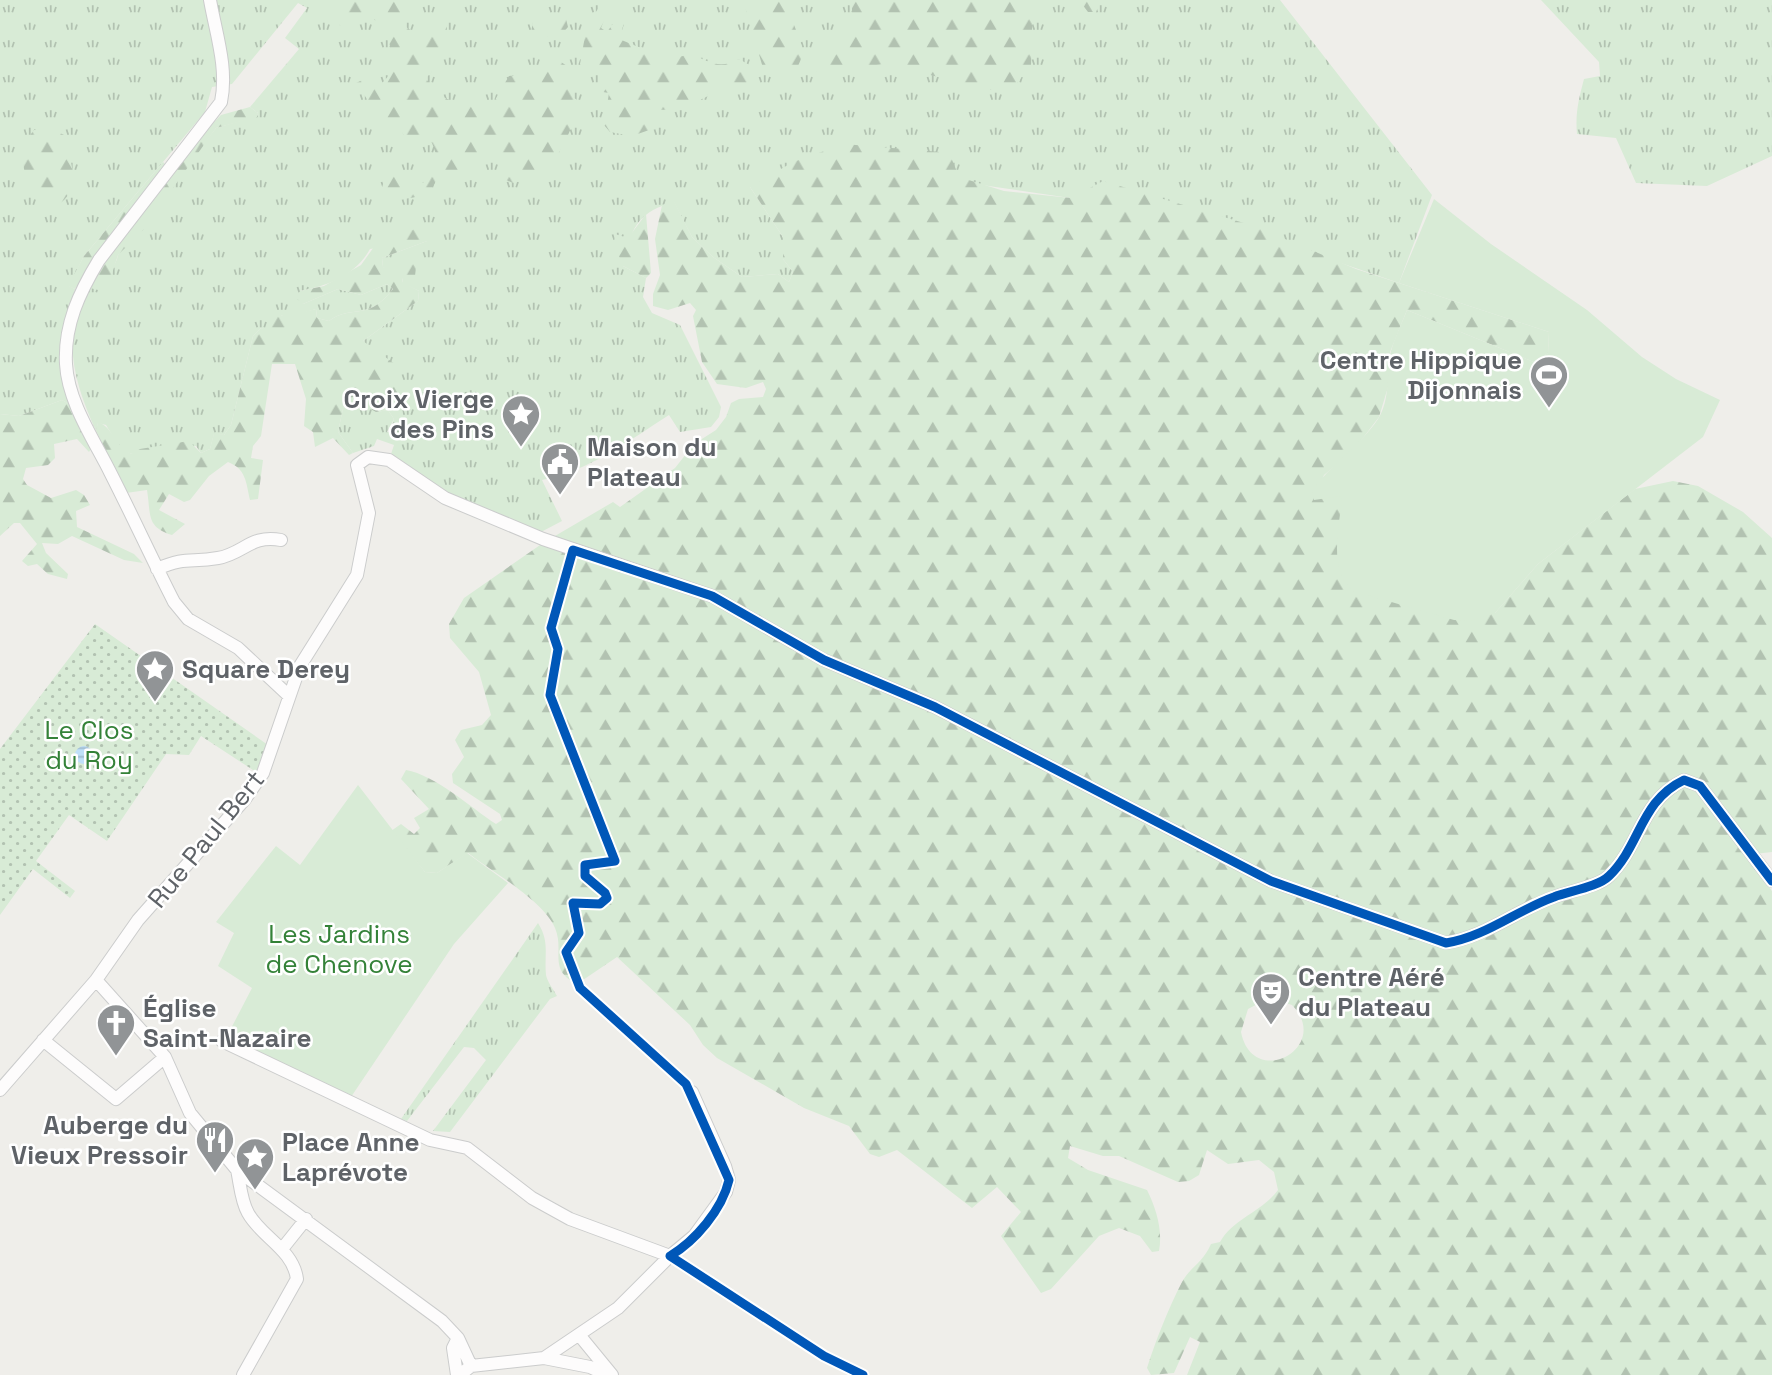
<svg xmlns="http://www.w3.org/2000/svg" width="1772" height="1375" font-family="'Space Grotesk',sans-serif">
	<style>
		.grass { fill: url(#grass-tufts) }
		.forest { fill: url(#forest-firs); fill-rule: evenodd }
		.park { fill: url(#park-dots) }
		.garden { fill: #d8ebd6 }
		.water { fill: url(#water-rules) }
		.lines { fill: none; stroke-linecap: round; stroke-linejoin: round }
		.street-casing { stroke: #cbcccc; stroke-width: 14 }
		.street { stroke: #fdfcfc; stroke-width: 12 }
		.cycleway-casing { stroke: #fff; stroke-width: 13 }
		.cycleway { stroke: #0057b8; stroke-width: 9 }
		.labels { text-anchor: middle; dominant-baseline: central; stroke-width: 5; stroke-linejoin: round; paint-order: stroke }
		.poi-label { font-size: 26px; font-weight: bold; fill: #5f6368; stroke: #fff; text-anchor: start }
		.park-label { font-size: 26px; fill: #348238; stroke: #fff }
		.street-label { font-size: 26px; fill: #5f6368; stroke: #fff }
	</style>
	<defs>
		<pattern id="grass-tufts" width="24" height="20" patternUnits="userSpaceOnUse" patternTransform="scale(1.75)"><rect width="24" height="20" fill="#d8ebd6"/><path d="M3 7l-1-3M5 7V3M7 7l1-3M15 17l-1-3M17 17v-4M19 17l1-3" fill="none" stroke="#b2c2b1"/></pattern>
		<pattern id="forest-firs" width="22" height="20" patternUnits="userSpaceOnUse" patternTransform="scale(1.75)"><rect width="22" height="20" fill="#d8ebd6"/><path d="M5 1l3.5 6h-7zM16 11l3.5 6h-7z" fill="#b2c2b1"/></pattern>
		<pattern id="park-dots" width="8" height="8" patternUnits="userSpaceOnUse" patternTransform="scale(1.75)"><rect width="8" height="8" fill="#d8ebd6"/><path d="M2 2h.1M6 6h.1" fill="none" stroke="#b2c2b1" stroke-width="1.8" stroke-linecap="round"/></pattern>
		<pattern id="water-rules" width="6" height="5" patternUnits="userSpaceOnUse" patternTransform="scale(1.75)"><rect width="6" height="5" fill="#bfe0f9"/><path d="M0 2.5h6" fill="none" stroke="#9eb9cd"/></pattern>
	</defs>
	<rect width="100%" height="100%" fill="#efeeea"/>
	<path class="grass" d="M0,0H1280L1432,195L1399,283L1212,219L975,184L750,187L783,237V259L793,272L789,282L778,274L742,277L713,257L692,237L674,202C637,212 630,230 623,266L646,278L643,297L652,313L680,325L721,407L719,417L711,427L680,432L669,415C630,440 589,471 542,480L562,521L541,532L455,498L391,454L394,445L377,439L374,446L353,453L338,432L345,399L364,395L376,412L388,410L394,419L387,432L404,429L363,341L418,301L419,291L402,283L403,278L383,267L382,258L427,241L370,249C356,275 328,286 300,291L303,304L338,289L361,295L387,284L393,289C366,323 355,303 329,321L317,318L316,309L292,316L282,315L266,330L261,328L253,336L231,425L224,435L214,434L210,449L201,453L196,446L132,454L121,450L106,425L98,423L96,431C76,387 61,341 84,295C93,277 114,276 118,255L216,128L257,116L258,113L250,107L299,49L285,38L307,8L298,3L232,84L212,87L205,112L84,256L69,286L75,289L61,345L71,405L62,400L19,416L0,414Z
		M1541,0H1772V156L1707,186L1636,183L1616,138L1577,134C1575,113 1579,98 1584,79L1600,76L1599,62Z
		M538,923C550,942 544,954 546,975C547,981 553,989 557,996L550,999L450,1132L433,1131L486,1060L474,1048L464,1047L407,1121L401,1119Z"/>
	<path class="forest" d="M323,0H407L406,27L412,31L427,29L443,11L449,16L445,36L462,32V38L426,78C438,102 457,102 482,107L495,100L509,76L545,71L561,62L567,66L573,97L581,103C564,144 559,172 513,183L506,180L503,169L504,155L497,152L491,157L460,155L458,171L448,175L439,172C432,201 413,196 387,202L381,191L386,174H393L406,187L423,183L436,154L432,143L424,137L409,145L395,120L380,118L356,83L371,76L382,83C403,64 389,44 380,22L369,18L340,26L338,12Z
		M604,0L610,4L601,28L607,32L620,14L625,20L619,39L668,59L693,54C709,63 721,69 739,59L758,70C752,92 726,85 707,86L708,96C692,104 670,114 653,108L652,129L632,136L610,132L604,125L609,93L597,91L599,75L580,64L587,25Z
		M743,0H785L804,52L798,66L776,70L763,68Z
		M843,0H1033L1031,65L1017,83L996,91L885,64L814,72L813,65L852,23V7Z
		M1079,0H1101L1096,12H1088Z
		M550,14L566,19L568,27C558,40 546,37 531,34L533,20Z
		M250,107L258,113L257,117L216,128L143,230L118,255L106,292L90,288L110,255L211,125L221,115Z
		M34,130L56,131L76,141C74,147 71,155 71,162C72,169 75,177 73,183C56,241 0,170 34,130Z
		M844,144L940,152L951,157L959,177L1004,191L1071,198L1103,181L1254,226L1356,269L1549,332L1548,353L1534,362L1407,310L1390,352L1391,377L1379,417L1353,451L1324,475L1314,499L1343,495L1338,558L1495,613L1538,564L1635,489L1673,481L1698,486L1743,512L1772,538V852L1754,854C1761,866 1763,881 1772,891V1375H1187L1200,1342L1190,1337L1174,1373L1151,1375L1147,1368C1156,1340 1168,1309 1182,1282C1191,1266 1202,1264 1211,1244L1220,1242C1234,1218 1262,1212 1278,1190L1274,1172L1259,1160L1228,1164L1207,1150L1199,1175L1189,1181L1178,1182L1119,1156H1103L1070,1146L1068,1158L1088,1170L1147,1190C1156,1208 1163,1230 1159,1251L1152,1252L1140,1236L1119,1228L1099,1236L1051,1289L1041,1293L1001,1236L1021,1212L997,1187L972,1208L897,1150L879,1157L870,1154L849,1126L804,1108L717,1058L703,1045L690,1025L617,957L577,984C547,970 565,951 555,928C544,901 491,871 468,853L437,873L425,872L391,831L401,824L414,834L420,828L414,818L429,809L401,779L406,770C435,775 470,807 496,824L502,820L500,814L453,783L452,774L464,757L455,740L461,730L482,725L491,715L479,672L450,638L449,624L464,598L543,543L613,502L620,507L675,468L694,444L716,430L726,417L731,403L739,399L763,397L766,389L763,382L746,388L717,384L702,362L693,316L696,310L690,303L668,310L653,306V294L660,275L655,239L662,205L674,201L692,237L713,257L742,277L778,274L789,282L793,272L783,259V237L750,187L793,162ZM1269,998L1292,1005C1333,1047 1253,1091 1241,1032L1248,1009Z
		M163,162L167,166L111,234L75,289L68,286L84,256Z
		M646,214L651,273L646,278L623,266L614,244L615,234L628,238Z
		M425,225L433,230L434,235L427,241L382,258L383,267L391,269L412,262L416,267L415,276L403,278L402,282L419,291L418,301L363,341L399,367L404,429L393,439L387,438L394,419L388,410L376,412L367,407L364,396L345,399L338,432L353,453L349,455L333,438L315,447L313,432L304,426L306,399L295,364H272L261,436L253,446L251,458L263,460L258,499L250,500C246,482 246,469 228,462L209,476L190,500L184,502L169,494L159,510L185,524L172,535C146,527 151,515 147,490L126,493L96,431L98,422C114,428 115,447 132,454L140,449L189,441L201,453L210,449L214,433L224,435L231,425L253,336L261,328L266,329L274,317C288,313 302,313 316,309L317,318L329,321C355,303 366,323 393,289L387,284L361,295L338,289L303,304L297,299L300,291L324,286L361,265L376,244Z
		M62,400L71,405L92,447L89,452L77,439L54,444L55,458L48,465L26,468L23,479L27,485L51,498L76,490L84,495L90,505L76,511L77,527L134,554L143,563L124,560L72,536L58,544L42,543L46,553L68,574L67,579L48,574L37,564L28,566L22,561L37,544L20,523H14L0,536V414L19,416Z"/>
	<path class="park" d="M95,624L268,745L256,772L201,736L189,755L166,754L107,841L69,815L36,861L75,891L70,898L33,869L0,915V749Z"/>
	<path class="garden" d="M1434,199L1491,244L1587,310L1642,357L1676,379L1720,400L1703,437L1538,564L1495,613L1471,621L1454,620L1353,591C1327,569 1340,526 1342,496L1314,500L1312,491C1331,464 1359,447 1378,419C1391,399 1386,372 1391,351C1395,337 1402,323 1407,310L1534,362L1548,353L1549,332L1399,283Z
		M358,785L425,872L437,873L467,853L508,883L454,944L351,1097L225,1040L252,988L218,966L234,933L216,922L276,846L300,865Z"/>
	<path class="water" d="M75 755a9 9 0 1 1 18 0a9 9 0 1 1-18 0Z"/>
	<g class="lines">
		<g class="street-casing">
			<path id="street" d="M210,0C216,34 228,68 221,102L99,260C79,293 64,325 66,364C68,402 94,440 110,472C132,515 152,559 174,602L188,619L238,648L288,695
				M157,569C187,556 190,563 218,558C243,554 251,534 281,540
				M96,980L165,1057L190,1113L237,1170L442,1321L458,1338L471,1366
				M43,1040L116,1099L165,1057
				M222,1041L430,1140L467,1148L532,1198L570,1219L670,1256
				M0,1090L96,980L138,920L245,799L263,773L300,666L357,575L369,513L357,465L368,457L389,460L445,498L543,539L712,596L824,660L935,707L1271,881L1446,943C1485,937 1517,910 1554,897C1569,891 1598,887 1609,876C1641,845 1640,801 1684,780L1700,786L1772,881
				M237,1170C240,1183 241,1201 248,1213C261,1237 293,1249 297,1279L243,1375
				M282,1249L306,1219
				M580,1336L612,1375
				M544,1358L618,1308L670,1256L694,1236L726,1192L729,1180L725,1166L692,1092
				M457,1375L453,1348L458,1338
				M460,1375L471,1366L544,1358L590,1367L607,1375"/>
		</g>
		<use href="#street" class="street"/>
		<g class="cycleway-casing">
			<path id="cycleway" d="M863,1375L824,1356L670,1256C695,1241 722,1210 729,1180L686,1084L580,988L566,952L579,933L573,903L600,904L607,898L605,893L585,876V865L615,861L550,695L558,649L551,628L573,550L712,596L824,660L935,707L1271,881L1446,943C1485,937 1517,910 1554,897C1569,891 1598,887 1609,876C1641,845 1640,801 1684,780L1700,786L1772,881"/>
		</g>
		<use href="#cycleway" class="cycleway"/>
	</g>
	<defs>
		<g id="stadium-pin" transform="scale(2.0125)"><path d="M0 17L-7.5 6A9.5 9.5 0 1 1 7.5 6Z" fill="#919496" stroke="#fff"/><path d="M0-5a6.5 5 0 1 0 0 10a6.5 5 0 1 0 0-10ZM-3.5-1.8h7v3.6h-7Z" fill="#fff"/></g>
		<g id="sight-pin" transform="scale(2.0125)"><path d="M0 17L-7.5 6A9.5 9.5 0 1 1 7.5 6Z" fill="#919496" stroke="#fff"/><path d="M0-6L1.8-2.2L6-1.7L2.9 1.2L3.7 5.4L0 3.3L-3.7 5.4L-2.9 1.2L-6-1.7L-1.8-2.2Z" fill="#fff"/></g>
		<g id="civic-pin" transform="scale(2.0125)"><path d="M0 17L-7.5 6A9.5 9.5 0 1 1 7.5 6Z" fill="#919496" stroke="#fff"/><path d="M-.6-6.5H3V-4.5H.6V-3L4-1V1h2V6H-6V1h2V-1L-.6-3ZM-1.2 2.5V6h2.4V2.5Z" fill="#fff"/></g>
		<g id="theatre-pin" transform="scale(2.0125)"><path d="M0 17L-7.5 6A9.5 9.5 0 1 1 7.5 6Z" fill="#919496" stroke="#fff"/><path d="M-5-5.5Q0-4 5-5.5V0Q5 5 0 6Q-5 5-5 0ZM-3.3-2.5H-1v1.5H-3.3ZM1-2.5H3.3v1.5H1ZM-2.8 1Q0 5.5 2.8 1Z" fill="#fff"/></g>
		<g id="church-pin" transform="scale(2.0125)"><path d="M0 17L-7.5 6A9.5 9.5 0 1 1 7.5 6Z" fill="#919496" stroke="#fff"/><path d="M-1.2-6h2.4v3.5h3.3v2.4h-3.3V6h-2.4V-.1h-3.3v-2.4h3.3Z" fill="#fff"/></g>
		<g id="restaurant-pin" transform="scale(2.0125)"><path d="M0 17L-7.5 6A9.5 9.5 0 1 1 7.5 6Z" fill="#919496" stroke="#fff"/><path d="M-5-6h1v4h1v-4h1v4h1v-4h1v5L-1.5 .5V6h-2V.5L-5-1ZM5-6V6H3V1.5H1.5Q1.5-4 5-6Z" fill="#fff"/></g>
	</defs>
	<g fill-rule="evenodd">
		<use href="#stadium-pin" x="1549" y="375"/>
		<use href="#sight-pin" x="521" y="414"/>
		<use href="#civic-pin" x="560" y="462"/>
		<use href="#sight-pin" x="155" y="669"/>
		<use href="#theatre-pin" x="1271" y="992"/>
		<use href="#church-pin" x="116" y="1023"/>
		<use href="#restaurant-pin" x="215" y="1140"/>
		<use href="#sight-pin" x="255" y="1157"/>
	</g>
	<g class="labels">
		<g class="poi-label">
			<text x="1522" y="360" text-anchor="end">Centre Hippique<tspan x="1522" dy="30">Dijonnais</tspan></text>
			<text x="494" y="399" text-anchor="end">Croix Vierge<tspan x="494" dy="30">des Pins</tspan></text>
			<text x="587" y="447">Maison du<tspan x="587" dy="30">Plateau</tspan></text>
			<text x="182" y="669">Square Derey</text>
			<text x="1298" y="977">Centre Aéré<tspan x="1298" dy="30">du Plateau</tspan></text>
			<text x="143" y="1008">Église<tspan x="143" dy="30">Saint-Nazaire</tspan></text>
			<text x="188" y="1125" text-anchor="end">Auberge du<tspan x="188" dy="30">Vieux Pressoir</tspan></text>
			<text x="282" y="1142">Place Anne<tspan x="282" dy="30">Laprévote</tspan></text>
		</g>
		<g class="park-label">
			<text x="89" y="730">Le Clos<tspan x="89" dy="30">du Roy</tspan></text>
			<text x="339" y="934">Les Jardins<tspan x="339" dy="30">de Chenove</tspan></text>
		</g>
		<g class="street-label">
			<text transform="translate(206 839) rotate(-51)">Rue Paul Bert</text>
		</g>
	</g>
</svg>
